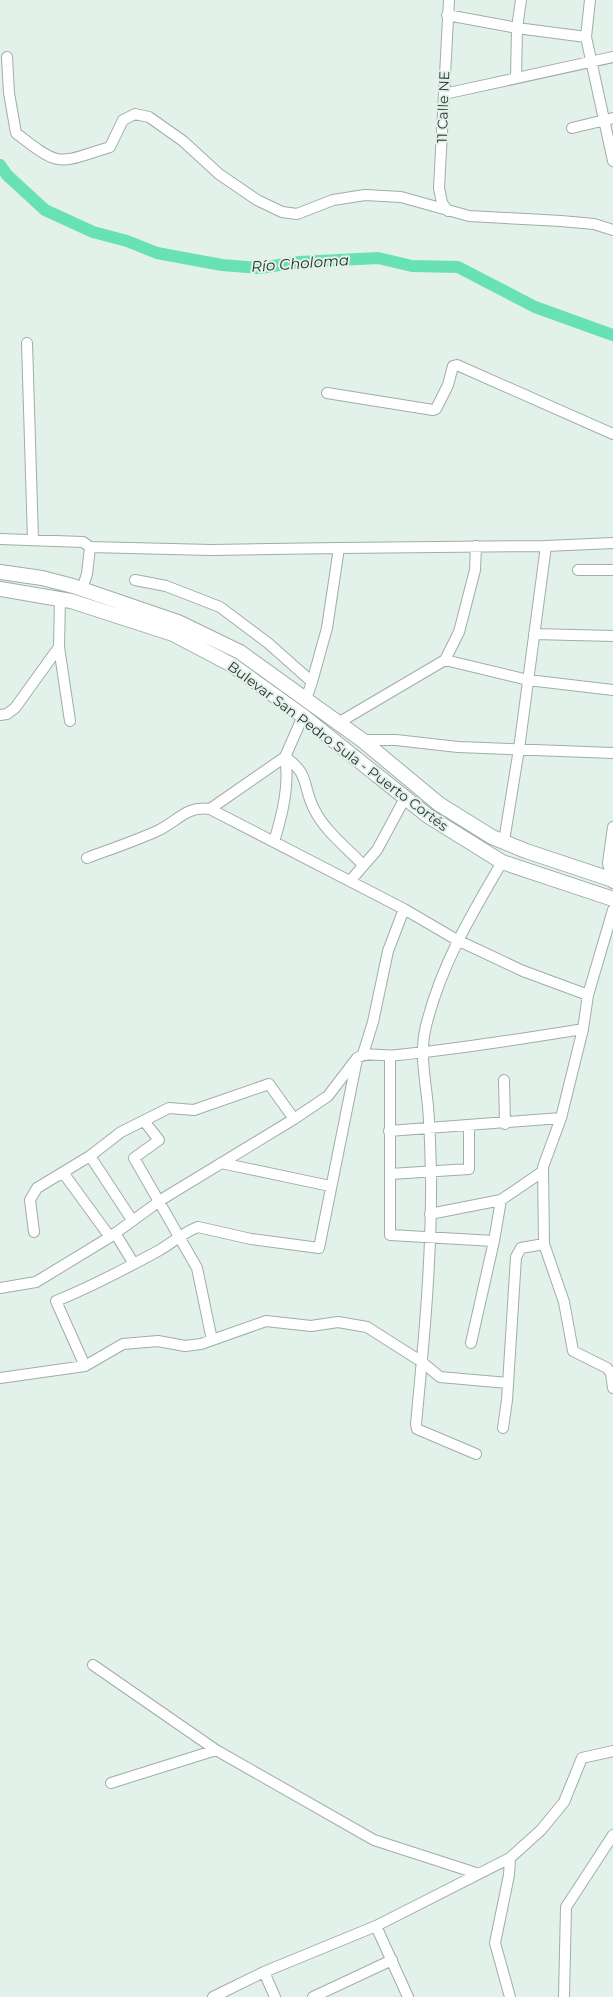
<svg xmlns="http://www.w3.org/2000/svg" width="613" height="1997" font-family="Montserrat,sans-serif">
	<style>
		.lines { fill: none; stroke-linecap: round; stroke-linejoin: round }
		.river { stroke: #68e1b4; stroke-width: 12 }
		.minor-casing { stroke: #a0aea7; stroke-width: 12 }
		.highway-casing { stroke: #a0aea7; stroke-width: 16 }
		.minor { stroke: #fff; stroke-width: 10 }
		.highway { stroke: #fff; stroke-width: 14 }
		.labels { text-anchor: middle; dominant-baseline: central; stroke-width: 4; stroke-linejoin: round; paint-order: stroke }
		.street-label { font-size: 14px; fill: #303633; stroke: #e2f1ea }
		.water-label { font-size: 15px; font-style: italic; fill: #1b3027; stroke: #e2f1ea }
	</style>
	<rect width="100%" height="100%" fill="#e2f1ea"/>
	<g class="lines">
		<path class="river" d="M0,165L7,175L45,210L93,232L127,241L157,253L222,265L259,268L299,262L378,258L412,266L458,267L535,307L613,335"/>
		<g class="minor-casing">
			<path id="minor" d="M590,0L586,37L613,161
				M447,15L517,28L586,37
				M7,57L9,93L16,133C62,169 57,163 110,147L123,120L135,114L149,117L183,141L219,174L257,200L282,212L297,214L333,200L365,195L401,197L469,216L561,221L594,224L613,230
				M516,78L517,28L521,0
				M444,94L613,57
				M572,128L613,118
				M448,211L442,203L439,188L449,0
				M27,343L33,540
				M327,393L433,410L436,409L448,385L453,366L457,365L613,434
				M0,539L83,542L90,547L87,574L82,589
				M546,546L613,543
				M90,547L211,550L339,548
				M578,570H613
				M135,580L166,586L220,607L268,643L312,682L306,699
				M60,599L59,647L70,721
				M534,634L613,636
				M445,660L528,680L613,690
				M312,682L327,628L339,548L546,546L519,749L504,841
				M0,715L7,714L15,708L59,647
				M338,723L445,660L459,632L475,570L476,546
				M362,740H396L458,747L613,753
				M285,757C310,774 302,785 314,809C324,830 347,848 363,865
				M210,809L285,757L303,716
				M274,842C282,815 290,785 285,757
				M87,858C111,849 135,841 157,831C176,823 186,805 210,809L404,909L457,940L523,971L588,995
				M350,881L377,850L405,798
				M613,883L608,863L613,827
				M613,910L588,995L583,1029L561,1118L543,1167L544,1244L564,1302L573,1351L607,1368L611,1373L613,1388
				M363,1054L373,1022L388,951L404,909
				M390,1056V1235L494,1241
				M504,1080L505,1124
				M144,1121L159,1140L134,1158L197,1268L212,1340
				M389,1131L561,1118
				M90,1156L132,1220
				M221,1163L330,1186
				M64,1174L110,1237
				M390,1174L469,1169V1126
				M430,1214L501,1200L542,1172
				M34,1232L30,1200L37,1188L90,1156L121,1132L169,1108L194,1110L269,1084L294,1119
				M115,1233L134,1264
				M0,1288L36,1282L110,1237L164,1198L294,1119L328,1096L357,1058C368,1051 384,1057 398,1055C460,1049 521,1039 583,1029
				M471,1343L494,1241L501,1200
				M85,1366L56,1301C91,1287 125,1269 158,1251C171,1244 185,1231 198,1227L251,1239L319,1248L357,1059
				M0,1378L85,1366L123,1344L158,1341L185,1346L201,1344L266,1321L311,1326L338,1322L367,1327L422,1362L440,1377L508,1383
				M503,1428L507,1400L516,1257L521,1248L544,1244
				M476,1454L417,1429L416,1424C424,1341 432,1256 431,1172C430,1147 430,1121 427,1097C424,1072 420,1050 426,1026C441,965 471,915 502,862
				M93,1665L216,1750
				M111,1783L216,1750L374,1840L476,1873
				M510,1858L509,1875L495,1943L510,1997
				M376,1926L408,1997
				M264,1972L275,1997
				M213,1997L264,1972L376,1926L510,1858L541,1830L564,1802L582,1758L613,1751
				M313,1997L392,1960
				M564,1997L566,1907L613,1835"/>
		</g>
		<g class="highway-casing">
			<path id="highway" d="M0,572L42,578L73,586L178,622L240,652L362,740L439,804L492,837L526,851L613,880
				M0,589L71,601L173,634L232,665L303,716L428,816L502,862L613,899"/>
		</g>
		<use href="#minor" class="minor"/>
		<use href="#highway" class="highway"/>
	</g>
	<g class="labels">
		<g class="street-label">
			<text transform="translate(443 107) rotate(-88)">11 Calle NE</text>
			<text transform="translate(338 746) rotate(37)">Bulevar San Pedro Sula - Puerto Cortés</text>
		</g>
		<g class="water-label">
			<text transform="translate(300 263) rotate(-4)">Río Choloma</text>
		</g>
	</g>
</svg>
